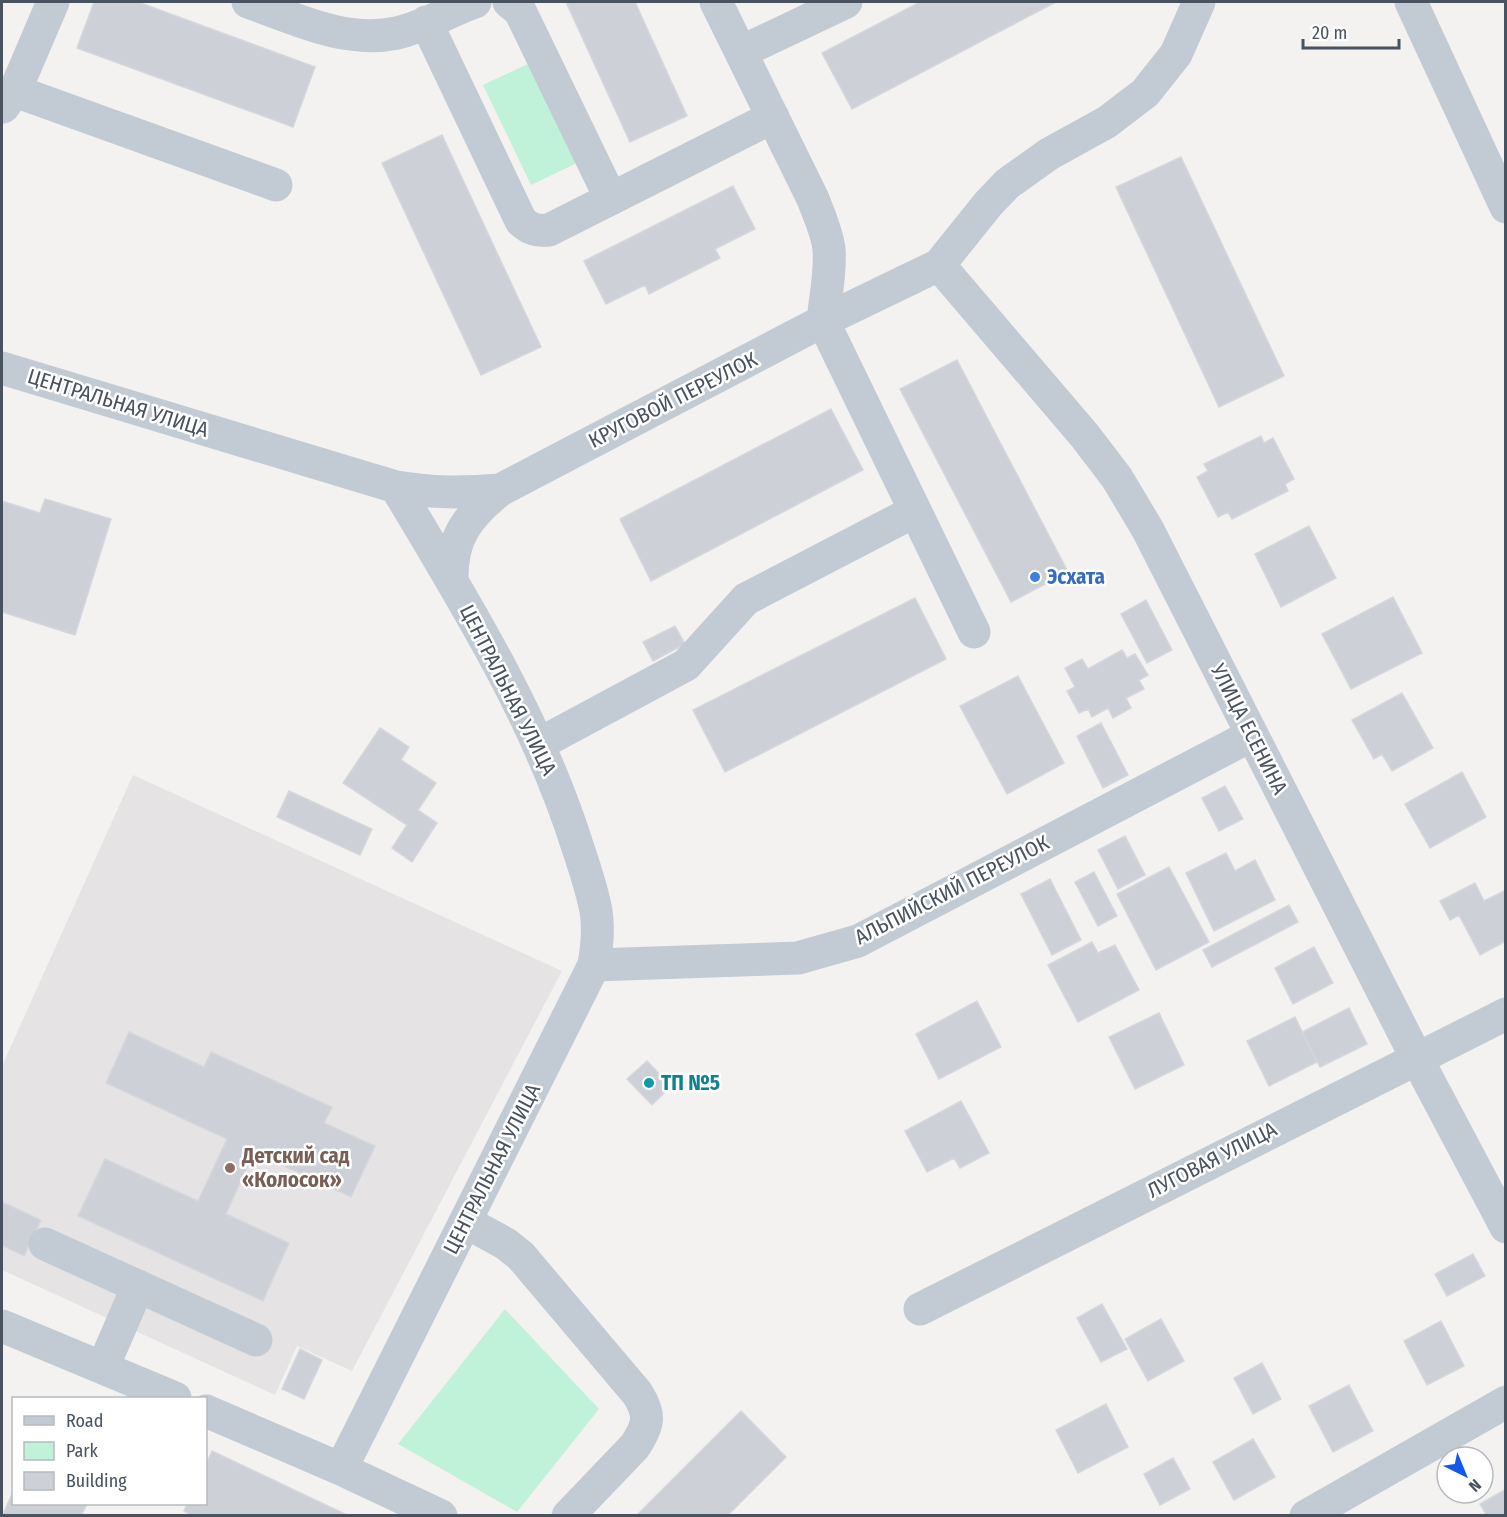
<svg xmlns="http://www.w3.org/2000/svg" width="1507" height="1517" font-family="'Fira Sans Condensed',sans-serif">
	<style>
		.education { fill: #e5e3e3 }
		.park { fill: #c0f1d9 }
		.building { fill: #cdd0d7; stroke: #d5d7dd; stroke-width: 1.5 }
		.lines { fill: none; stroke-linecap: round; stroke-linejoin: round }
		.minor { stroke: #c2cad3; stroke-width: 33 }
		.shop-dot { fill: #3f7fe0; stroke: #fff; stroke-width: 2 }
		.culture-dot { fill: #0f9aa8; stroke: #fff; stroke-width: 2 }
		.education-dot { fill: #8d6e63; stroke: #fff; stroke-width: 2 }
		.labels { text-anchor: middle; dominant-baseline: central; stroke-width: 5; stroke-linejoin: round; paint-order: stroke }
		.street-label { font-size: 21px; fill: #49525f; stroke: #fff }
		.shop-label { font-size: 21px; font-weight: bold; fill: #366cbe; stroke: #fff; text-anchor: start }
		.culture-label { font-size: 21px; font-weight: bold; fill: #0d838f; stroke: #fff; text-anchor: start }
		.education-label { font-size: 21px; font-weight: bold; fill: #785e54; stroke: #fff; text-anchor: start }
	</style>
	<rect width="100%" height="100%" fill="#f4f2f1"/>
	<path class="education" d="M133,775L562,971L352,1371L297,1346L275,1395L2,1270V1066Z"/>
	<path class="park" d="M532,62L579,162L531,185L483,85Z
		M505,1309L599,1409L517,1512L398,1444Z"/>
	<path class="building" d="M94,2H138L315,67L293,127L77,48Z
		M566,2H635L687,116L630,142Z
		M920,2H1056L852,109L822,53Z
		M442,135L541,347L481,375L382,163Z
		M1181,157L1284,376L1219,407L1116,187Z
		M733,186L755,229L715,249L720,258L649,294L645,285L606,304L584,261Z
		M957,360L1068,572L1011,602L900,389Z
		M831,409L863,470L651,581L620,519Z
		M1261,436L1264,443L1273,438L1294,479L1285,484L1288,491L1232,519L1228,512L1218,517L1197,477L1208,471L1204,464Z
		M45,499L111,519L75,635L2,612V501L40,513Z
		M1309,526L1336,578L1281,607L1255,554Z
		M1393,597L1422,653L1351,689L1322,634Z
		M915,598L946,659L725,772L693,710Z
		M1146,600L1172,650L1147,663L1121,614Z
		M675,626L685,644L653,661L643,642Z
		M1122,650L1127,658L1135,654L1148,675L1139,680L1144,689L1126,698L1131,708L1113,718L1108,708L1092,717L1088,709L1079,713L1067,691L1075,687L1065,668L1082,659L1088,669Z
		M1018,676L1064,763L1007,794L960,706Z
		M1402,693L1433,748L1392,771L1382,754L1374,759L1352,720Z
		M1101,723L1128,775L1103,788L1077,736Z
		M380,728L409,747L401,760L436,783L418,810L437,823L412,862L392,848L407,825L343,783Z
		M1462,772L1486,817L1430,848L1405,804Z
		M1225,786L1243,819L1219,831L1202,798Z
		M289,791L372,829L360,855L277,817Z
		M1125,836L1145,875L1118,889L1098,850Z
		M1226,853L1235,871L1255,860L1275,900L1214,931L1186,873Z
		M1169,867L1209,942L1156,970L1117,894Z
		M1094,872L1117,916L1098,926L1075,882Z
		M1050,879L1081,940L1052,955L1021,894Z
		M1475,883L1484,901L1506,890V941L1480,955L1459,915L1450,920L1440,901Z
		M1289,905L1298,922L1212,967L1203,950Z
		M1092,942L1098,953L1115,945L1139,990L1078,1022L1048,965Z
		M1314,947L1333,983L1293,1004L1275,968Z
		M977,1001L1001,1047L939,1079L916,1034Z
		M1349,1008L1367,1044L1320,1067L1302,1032Z
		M1159,1013L1184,1065L1135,1089L1109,1037Z
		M1295,1017L1317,1062L1269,1086L1247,1041Z
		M129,1032L204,1067L211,1052L332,1107L324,1123L375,1146L351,1197L254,1152L226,1214L289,1243L263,1301L78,1216L105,1159L198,1201L227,1139L106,1083Z
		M647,1061L671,1086L652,1105L627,1079Z
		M961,1101L989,1153L960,1168L954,1158L927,1172L905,1131Z
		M2,1202L41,1220L24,1256L2,1245Z
		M1473,1254L1485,1276L1447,1296L1435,1274Z
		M1102,1304L1127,1349L1101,1362L1077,1318Z
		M1161,1319L1184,1361L1148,1381L1125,1339Z
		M1441,1321L1464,1366L1427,1385L1404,1341Z
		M300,1349L322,1360L304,1399L282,1389Z
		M1262,1363L1281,1399L1253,1414L1234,1378Z
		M1349,1385L1373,1431L1333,1452L1309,1406Z
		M1106,1404L1128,1447L1078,1473L1056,1430Z
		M741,1411L786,1457L727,1516H636Z
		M1253,1439L1275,1477L1234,1500L1213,1462Z
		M212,1451L349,1516H193L184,1511L187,1504H206V1465Z
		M1173,1458L1190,1489L1160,1505L1144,1474Z
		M1506,1489V1516H1487L1480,1504Z
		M14,1490V1504H87L81,1516H2Z"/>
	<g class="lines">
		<path class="minor" d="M248,2C296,19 345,44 397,33C424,27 449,11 475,2
			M509,2L520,11L611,199
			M716,2L813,199C819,215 827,232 829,249C831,273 825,298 823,321L974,632
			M1411,2L1506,207
			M426,22L521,221C531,230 537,231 549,230L773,117
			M741,52L846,2
			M15,91L276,185
			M3,107L15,91L53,2
			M939,265L1085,436L1117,478L1148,530L1416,1057L1506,1227
			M2,368L396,487C434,493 462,493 500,490L823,321L939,265L988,204L1007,184L1049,154L1107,122L1145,93L1176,54L1199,2
			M396,487C464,601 537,718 577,845C584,866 592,889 596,911C599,929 597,947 594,965L341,1469L441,1516
			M452,580C451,537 468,516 500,490
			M539,744L686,665L746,599L915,511
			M594,965L798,958L858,941L1252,735
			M466,1222L506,1244L521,1256L637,1393C651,1415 649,1424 635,1446L568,1516
			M45,1244L256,1340
			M920,1309L1506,1014
			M2,1326L175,1398
			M103,1367L138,1286
			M206,1411L341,1469
			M1306,1516L1506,1402"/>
	</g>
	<circle class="shop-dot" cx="1035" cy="577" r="6"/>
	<circle class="culture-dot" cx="649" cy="1083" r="6"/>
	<circle class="education-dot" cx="230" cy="1168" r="6"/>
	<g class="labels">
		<g class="street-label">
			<text transform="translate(673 400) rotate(-27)">КРУГОВОЙ ПЕРЕУЛОК</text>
			<text transform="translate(118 403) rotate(17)">ЦЕНТРАЛЬНАЯ УЛИЦА</text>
			<text transform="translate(508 690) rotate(63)">ЦЕНТРАЛЬНАЯ УЛИЦА</text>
			<text transform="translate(1249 729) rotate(63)">УЛИЦА ЕСЕНИНА</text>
			<text transform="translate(952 890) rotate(-27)">АЛЬПИЙСКИЙ ПЕРЕУЛОК</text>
			<text transform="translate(1212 1160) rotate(-27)">ЛУГОВАЯ УЛИЦА</text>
			<text transform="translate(492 1169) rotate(-63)">ЦЕНТРАЛЬНАЯ УЛИЦА</text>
		</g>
		<g class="shop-label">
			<text x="1047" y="577">Эсхата</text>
		</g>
		<g class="culture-label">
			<text x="661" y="1083">ТП №5</text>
		</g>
		<g class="education-label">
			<text x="242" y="1156">Детский сад<tspan x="242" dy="24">«Колосок»</tspan></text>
		</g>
	</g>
	<rect width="1507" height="1517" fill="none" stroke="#49525f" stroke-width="6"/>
	<rect x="12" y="1397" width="195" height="108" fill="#ffffff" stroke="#b6babf" stroke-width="1.5"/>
	<rect x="24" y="1416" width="30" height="9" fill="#c2cad3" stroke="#b6babf" stroke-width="1.5"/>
	<text x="66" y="1427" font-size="18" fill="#49525f">Road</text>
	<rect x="24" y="1442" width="30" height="18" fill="#c0f1d9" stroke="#b6babf" stroke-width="1.5"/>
	<text x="66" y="1457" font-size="18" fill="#49525f">Park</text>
	<rect x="24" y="1472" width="30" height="18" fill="#cdd0d7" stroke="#b6babf" stroke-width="1.5"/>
	<text x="66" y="1487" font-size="18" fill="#49525f">Building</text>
	<g transform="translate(1465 1475) rotate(137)"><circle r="28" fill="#ffffff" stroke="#b6babf" stroke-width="1.5"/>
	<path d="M0-4.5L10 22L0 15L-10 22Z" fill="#1658e9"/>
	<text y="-9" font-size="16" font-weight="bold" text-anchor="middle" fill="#49525f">N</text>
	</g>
	<path d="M1303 39v9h96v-9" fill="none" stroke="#49525f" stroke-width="3"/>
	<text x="1312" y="39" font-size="18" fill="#49525f" stroke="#ffffff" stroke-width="4.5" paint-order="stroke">20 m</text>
</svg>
